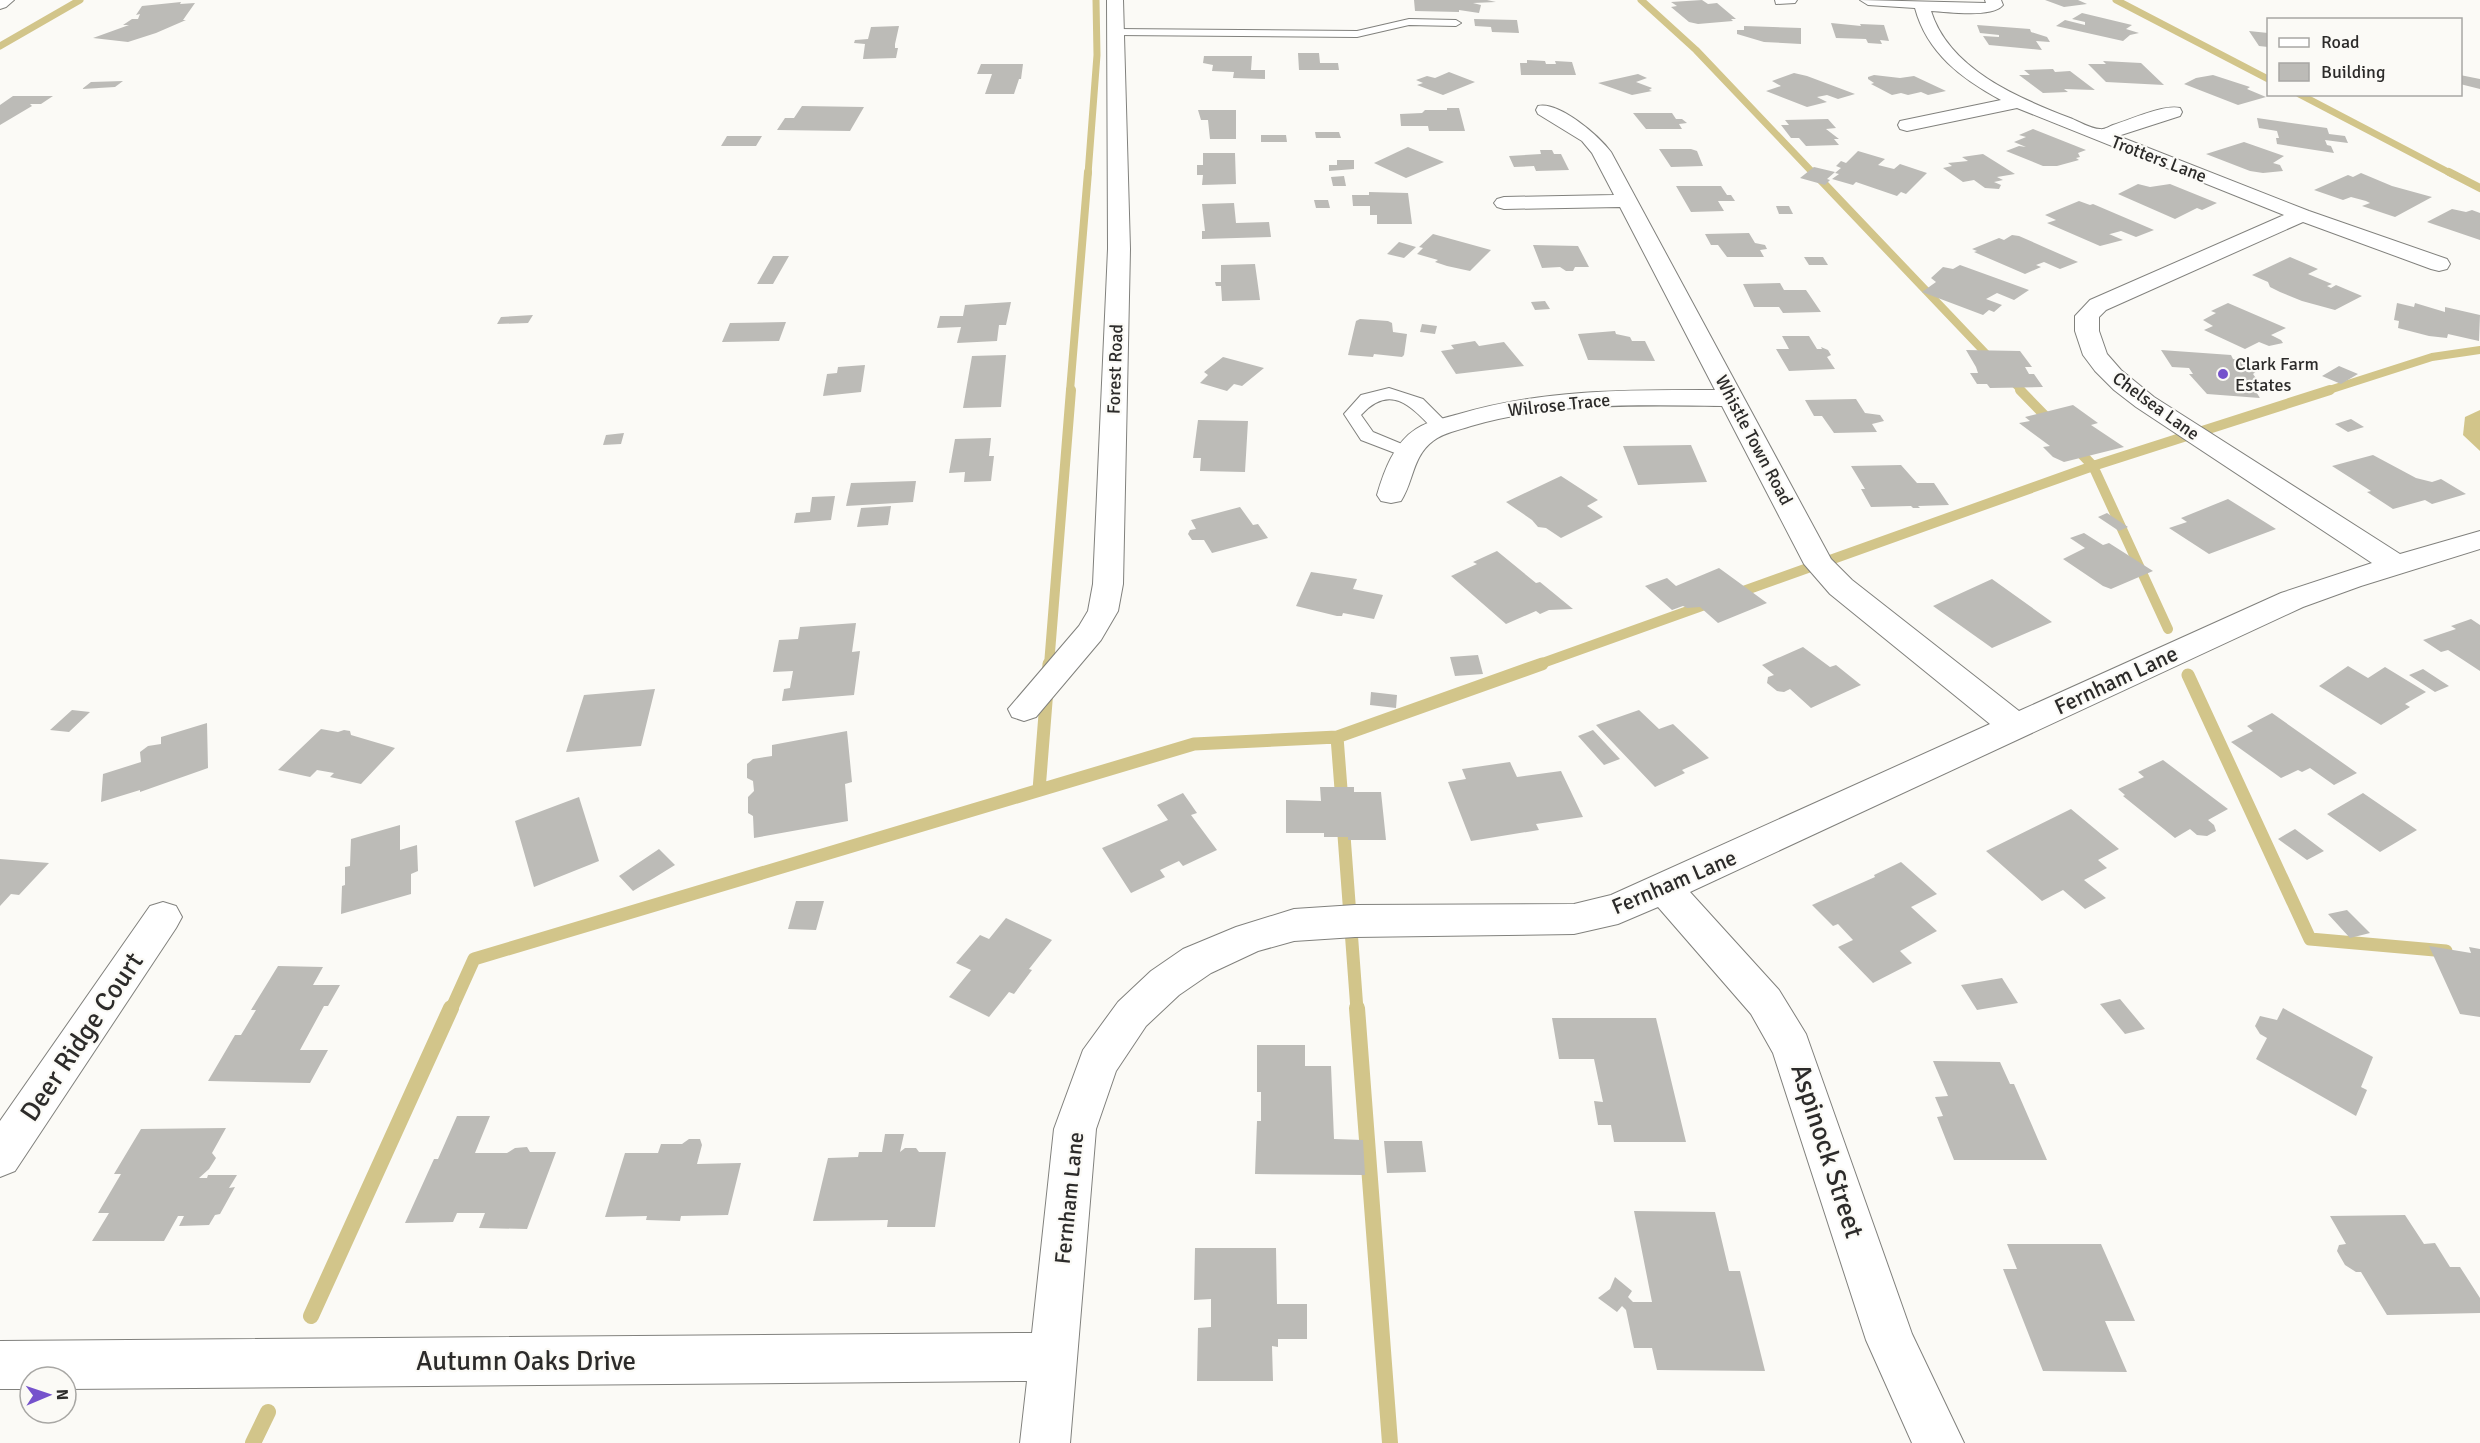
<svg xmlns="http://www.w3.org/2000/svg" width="2480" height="1443" font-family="Signika,sans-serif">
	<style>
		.water { fill: #d2c58a }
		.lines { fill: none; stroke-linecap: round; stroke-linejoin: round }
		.stream-far4 { stroke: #d2c58a; stroke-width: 7 }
		.stream-far3 { stroke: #d2c58a; stroke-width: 8 }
		.stream-far2 { stroke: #d2c58a; stroke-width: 10 }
		.stream-far1 { stroke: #d2c58a; stroke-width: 13 }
		.stream { stroke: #d2c58a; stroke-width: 16 }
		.building { fill: #bcbbb7 }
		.service-casing { stroke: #81817d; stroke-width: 2 }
		.minor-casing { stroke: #81817d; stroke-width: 2 }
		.service { fill: #fff; fill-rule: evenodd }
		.minor { fill: #fff; fill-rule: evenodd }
		.poi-dot { fill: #7552cc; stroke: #fbfaf6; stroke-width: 2 }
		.labels { text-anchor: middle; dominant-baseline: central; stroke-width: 4.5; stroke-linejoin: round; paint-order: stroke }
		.far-street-label { font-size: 18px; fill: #2c2b2a; stroke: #fbfaf6 }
		.far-poi-label { font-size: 18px; fill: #2c2b2a; stroke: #fbfaf6; text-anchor: start }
		.street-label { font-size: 22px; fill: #2c2b2a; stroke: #fbfaf6 }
		.near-street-label { font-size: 27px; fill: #2c2b2a; stroke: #fbfaf6 }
	</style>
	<rect width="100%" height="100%" fill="#fbfaf6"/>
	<path class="water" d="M2480,410V451L2463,435L2465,417Z"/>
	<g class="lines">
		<path class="stream-far4" d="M1641,0L1696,50L1814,174
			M2116,0L2268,79
			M0,46L80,0
			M2299,94L2452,174
			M1088,174L1097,55L1096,0"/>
		<path class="stream-far3" d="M1813,172L1994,362
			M2449,172L2480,188
			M2008,377L2022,391
			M1070,391L1088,172
			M2326,391L2432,357L2480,350"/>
		<path class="stream-far2" d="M2020,390L2052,423
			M2074,446L2093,466L2168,629
			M1735,594L2093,466L2330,390
			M1049,665L1071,390
			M1537,665L1713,602"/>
		<path class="stream-far1" d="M2188,675L2310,939L2446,951
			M1337,737L1342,802
			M1039,790L1049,664
			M1343,822L1357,1010
			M451,1010L474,959L1194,744L1337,737L1542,664"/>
		<path class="stream" d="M1357,1008L1390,1443
			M311,1316L451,1008
			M253,1443L268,1412"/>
	</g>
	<path class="building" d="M1414,0H1487L1496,2L1473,3L1481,5L1479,13L1459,10V12L1415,11Z
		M1702,0L1708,4L1717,3L1736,19H1731L1733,21L1698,24L1689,22L1671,7L1677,6L1671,2Z
		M2045,0H2078L2087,4L2064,7Z
		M181,2L180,4L195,3L183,20H186L156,33L128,42L93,38L129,25H123L132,19H138L140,14L136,15L142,6Z
		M2082,13L2132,25L2126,29L2139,33L2130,35L2123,41L2056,26L2065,20L2085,25V22L2072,19Z
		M1474,19L1517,20L1519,33L1492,32L1491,27L1475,26Z
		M1831,23L1861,26L1860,24L1884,25L1889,41L1880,40L1882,44L1868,43L1866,39L1836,38Z
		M1977,25L2030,29L2031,32L2047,37L2050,42L2036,41L2042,50L1989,45L1983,36L1999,37V35L1980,33Z
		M899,26L895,44V48H898L896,58L863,59L865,44L854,43L855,40L868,39L871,27Z
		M1744,26L1801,28V44L1764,42L1737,34V30H1744Z
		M2249,31L2268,33V47L2259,46Z
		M1298,53H1319L1320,63H1338L1339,70H1299Z
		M1204,56H1252L1251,70H1265V79L1233,78L1234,72L1212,71L1213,65L1203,63Z
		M1527,60L1545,61L1546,64H1556L1555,61L1572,62L1576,75H1521L1520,63H1527Z
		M2103,61L2141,63L2164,85L2106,82L2088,64H2106Z
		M981,64H1023L1021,79H1019L1014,94H985L992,74H977Z
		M2053,69L2055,72L2070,71L2095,90L2064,89L2068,92L2043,93L2019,75H2030L2024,70Z
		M1449,72L1475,82L1443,95L1417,85L1423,83L1416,80L1427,76L1435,78Z
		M1794,73L1807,76L1855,94L1838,99L1827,95L1817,97L1827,102L1807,107L1766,91L1781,86L1772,81Z
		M1638,74L1647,78L1636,82L1652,88L1649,90L1652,91L1632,95L1598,83Z
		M1874,75L1900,78L1914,76L1946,91L1928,95L1921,92L1908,95L1901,93L1892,95L1871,84L1874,83L1868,79V77Z
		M2213,75L2250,87L2247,89L2266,97L2238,105L2184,84L2196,78Z
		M2460,75L2480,79V89L2460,84Z
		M123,81L115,87L82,89L91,82Z
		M13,96H53L41,104H30L32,106L0,125V105Z
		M802,106L864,107L850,131L777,130L785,118H794Z
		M1447,108H1459L1465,131H1429L1428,126H1401L1400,114L1422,113L1425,110H1447Z
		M1198,110H1236V139H1210L1208,120H1201Z
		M1633,113H1672L1676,119H1682L1687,123L1679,124L1682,129H1646Z
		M2257,118L2327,128L2329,134L2345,136L2348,143L2325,140L2327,145L2331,146L2334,153L2277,144L2276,138H2279L2277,131L2259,128Z
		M1828,119L1836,128L1826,129L1839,139H1834L1839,145L1806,146L1799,138H1791L1781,125H1789L1785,120Z
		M2033,129L2086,150L2078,153L2080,157L2076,158L2079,160L2057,166H2043L2006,151L2019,146L2026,147L2014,142L2026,137L2019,135Z
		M1315,132H1339L1341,138H1316Z
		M1261,135H1286L1287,142H1261Z
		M727,136H762L756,146H721Z
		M2244,142L2284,156L2273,163L2280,165L2283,171L2263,173L2250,171L2206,154Z
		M1408,147L1444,162L1406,178L1374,163Z
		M1659,149H1691L1697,151L1703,166L1671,167Z
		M1540,150H1552L1554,154H1561L1569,170L1536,171L1534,166L1514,167L1509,156L1541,154Z
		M1858,151L1885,159L1878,165L1894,169L1900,164L1927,173L1906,194L1901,192L1897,196L1856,182L1853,185L1832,179L1839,174L1835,173L1841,168L1836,166L1841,161L1846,163Z
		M1203,153H1235L1236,184L1202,185L1203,175H1197V165H1203Z
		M1983,154L2015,174L1997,177L2003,180L1994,182L2001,185L1999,189L1985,188L1974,180L1963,182L1943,168L1952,166L1948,163L1968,161L1962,157Z
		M1337,160H1354V169L1329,171V165H1337Z
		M1814,167L1835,172L1827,179L1830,180L1825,185L1800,178Z
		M2361,173L2392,186L2432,197L2395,217L2362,206L2370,203L2366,201L2351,197L2343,200L2314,190L2348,175L2353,177Z
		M1344,176L1346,186H1333L1331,177Z
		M2138,184L2150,187L2170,184L2217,203L2202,210L2197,208L2175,219L2118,194Z
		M1676,186H1721L1727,195H1731L1735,201H1718L1724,211L1691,212Z
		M1369,192L1408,193L1412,224H1377V215H1370V206H1353L1352,195H1369Z
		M1314,200H1328L1330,208H1316Z
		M2079,201L2090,205L2093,204L2154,230L2136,237L2121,231L2110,234H2109L2123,240L2100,246L2047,223L2056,220L2045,215Z
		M1234,203L1236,223L1269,222L1271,237L1202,239V231H1205L1202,204Z
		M1776,206H1789L1793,214H1779Z
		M2452,209L2466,212L2472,210L2480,213V240L2427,222Z
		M1749,233L1755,243L1765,245L1767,249L1760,250L1764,257H1727L1718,245H1711L1705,234Z
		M1433,234L1491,250L1470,271L1447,266L1435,262L1438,260L1417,254L1423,248L1419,247Z
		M2012,235L2019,236L2078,262L2060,269L2044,262L2036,265L2041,267L2025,274L1974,252L1977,251L1972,249L1999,238L2004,240Z
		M1399,242L1416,247L1404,258L1387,254Z
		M1533,245L1578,246L1589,267H1575L1573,271H1566L1560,267L1542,268Z
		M773,256H789L773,284H757Z
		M1804,257H1823L1828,265H1809Z
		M2290,257L2318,269L2308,274L2332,284L2327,286L2331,288L2336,285L2362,296L2335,310L2302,301L2280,292L2270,287L2268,282L2252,275Z
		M1255,264L1260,300L1222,301L1221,286H1216L1215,282H1221V265Z
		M1960,265L2007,282L2029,290L2014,300L1997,293L1986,299L2002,305L1994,312L1989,310L1983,315L1922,292L1936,282L1931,278L1943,267L1953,269Z
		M1780,283L1784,290H1806L1821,312L1783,313L1779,307H1754L1743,284Z
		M1545,301L1550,309L1535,310L1531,302Z
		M1011,302L1006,325H999L997,341L957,343L961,327L937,328L940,316H963L965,305Z
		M2228,303L2286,328L2271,335L2281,340L2283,343L2269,346L2259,342L2245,349L2204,330L2213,326L2203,320L2216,313L2211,311Z
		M2397,303L2414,307L2415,303L2445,312V307L2480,315L2479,341L2448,334L2447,338L2429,336L2398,328L2399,321L2394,320Z
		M533,315L528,323L497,324L501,317Z
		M1360,319L1388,321L1392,323L1393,332L1407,334L1404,355L1402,357L1374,354L1373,357L1348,355L1356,321Z
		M786,322L779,341L722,342L730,323Z
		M1422,324L1437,326L1435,334L1420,332Z
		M1615,331L1616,334L1630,337L1632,341H1645L1655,361L1588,360L1578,334Z
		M1782,336H1809L1817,349H1822L1821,347L1828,350L1831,355L1827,357L1835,369L1789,371L1776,349H1789Z
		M1475,341L1479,346L1504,342L1524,366L1456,374L1441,351L1454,349L1451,345Z
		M1966,350L2020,351L2032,367H2025L2029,374H2034L2043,387L1990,388L1987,384H1977L1970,373H1978L1976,367Z
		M2161,350L2231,355L2233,359L2251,360L2258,370L2253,374L2263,388L2253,387L2260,398L2207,394L2189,374H2193L2189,368L2172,367Z
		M1006,355L1001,407L963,408L972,356Z
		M1223,357L1264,368L1242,386L1234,384L1227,391L1200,383L1208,375L1204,372Z
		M865,365L861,392L823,396L827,374L837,373L838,367Z
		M2339,366L2358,374L2341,384L2322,376Z
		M1856,399L1865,413L1880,415L1884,421L1872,424L1877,432L1834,433L1822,416H1814L1805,400Z
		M2073,405L2098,423L2091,425L2124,447L2064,462L2053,457L2043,447L2050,446L2019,423L2030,421L2025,417Z
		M2351,419L2364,427L2348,432L2335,424Z
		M1198,420L1248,421L1245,472L1200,471L1201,458H1193Z
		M624,433L621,444L603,445L606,435Z
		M991,438L989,456H994L991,481L964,482L965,472L949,473L955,439Z
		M1691,445L1707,482L1638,485L1623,446Z
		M2373,455L2416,478L2432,482L2441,479L2466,494L2432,504L2425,500L2393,509L2367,492L2371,491L2332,466Z
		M1901,465L1917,483H1934L1949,505L1918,506L1920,508H1913L1911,506L1871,507L1861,489H1865L1851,466Z
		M1561,476L1598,500L1587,506L1603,517L1561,538L1546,528L1538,527L1532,520L1506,502Z
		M916,481L913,502L846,506L851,483Z
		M835,496L831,520L794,523L796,513L810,512L812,497Z
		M2228,499L2276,529L2209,554L2169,528L2187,522L2181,518Z
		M891,506L888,525L857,527L861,508Z
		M1240,507L1253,525L1258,524L1268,538L1212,553L1204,540H1192L1188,534L1190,530L1196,529L1191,520Z
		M2107,513L2128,527L2119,531L2098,517Z
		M2084,533L2103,545L2109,543L2153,571L2111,589L2103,586L2063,559L2085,548L2070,538Z
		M1497,551L1536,583L1540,582L1573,609L1549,610L1540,614L1536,611L1506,624L1451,576L1477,564L1473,562Z
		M1719,568L1767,603L1718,623L1700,607L1687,608L1683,606L1672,610L1645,586L1667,578L1676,586Z
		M1311,572L1357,579L1353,589L1383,595L1374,619L1343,613L1342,616H1337L1296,606Z
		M1992,579L2052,622L1992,648L1933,606Z
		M2471,619L2480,625V671L2448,650L2441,652L2423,640L2456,629L2451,626Z
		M856,623L852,652L860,651L854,695L782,701L784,689L790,688L793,671L773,672L779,640L798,639L800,627Z
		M1803,647L1830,667L1836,665L1861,685L1811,708L1790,689L1784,692L1777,691L1767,683L1768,677L1774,675L1762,665Z
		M1478,655L1483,674L1455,676L1450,657Z
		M2348,666L2368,678L2385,667L2426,692L2405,704L2410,707L2381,725L2319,686Z
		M2423,669L2449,686L2435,692L2409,675Z
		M655,689L641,746L566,752L584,695Z
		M1371,692L1397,695L1396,708L1370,705Z
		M72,710L90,712L69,732L50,730Z
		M1639,710L1659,729L1673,724L1709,758L1682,770L1685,773L1655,787L1596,725Z
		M2272,713L2357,773L2334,785L2310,768L2302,772L2298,770L2281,778L2231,742L2253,731L2247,726Z
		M207,723L208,768L140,792V790L101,802L103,774L141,762L140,752L148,746L161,744V737Z
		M321,729L338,732L344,730L350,731L351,735L395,748L361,784L330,777L334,773L317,770L310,777L278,770Z
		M1593,730L1620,759L1604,765L1578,736Z
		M847,731L852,782L845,784L848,821L754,838L753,816L748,813V797L754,791L753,781L747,778V764L753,759L772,756V745Z
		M2163,760L2228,809L2208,820L2214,825L2216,831L2207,836L2197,835L2190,829L2175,838L2123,796L2125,795L2118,789L2144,777L2138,772Z
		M1510,762L1517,777L1561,771L1583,817L1536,824L1539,830L1471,841L1448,782L1466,779L1462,769Z
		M1320,787H1354V792H1381L1386,840H1348V837H1324V833H1286V800L1321,801Z
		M1183,793L1197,813L1191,815L1217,850L1183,866L1179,861L1160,870L1165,877L1131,893L1102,848L1168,820L1157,805Z
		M2363,793L2417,830L2380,852L2327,814Z
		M579,797L599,861L534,887L515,821Z
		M2071,809L2119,849L2098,860L2107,868L2084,880L2106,898L2085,909L2063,890L2042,901L1986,851Z
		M400,825V850L417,845L418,871L411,874V894L341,914L342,886L345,885V867L350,866L351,839Z
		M2295,829L2324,851L2307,860L2278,839Z
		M659,849L675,865L633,891L619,876Z
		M0,859L49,863L19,895L11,894L0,906Z
		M1901,862L1937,894L1911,907L1937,931L1900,951L1912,963L1873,983L1838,947L1853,940L1838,924L1833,926L1812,905L1875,877L1874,875Z
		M796,901H824L816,930L788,929Z
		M2347,910L2370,933L2350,938L2328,914Z
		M1006,918L1052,940L1029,969L1032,970L1014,994L1009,992L989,1017L949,997L971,970L956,963L980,935L989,939Z
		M2429,946L2471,953L2469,947L2480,949V1017L2460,1014Z
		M278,966L323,967L313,985H340L328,1006H324L300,1050H328L310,1083L208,1081L235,1035H241L256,1010H251Z
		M2002,978L2018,1003L1977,1010L1961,985Z
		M2120,999L2145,1029L2125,1034L2100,1004Z
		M2283,1008L2373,1057L2361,1087L2367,1090L2356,1116L2256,1059L2267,1038L2260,1034L2255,1026L2260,1016L2277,1020Z
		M1552,1018H1656L1686,1142H1614L1611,1125H1598L1594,1101L1603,1102L1594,1059H1559Z
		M1257,1045H1305V1066H1331L1334,1139L1363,1140L1365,1175L1255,1174L1257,1121H1261V1092H1257Z
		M1933,1061L2000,1062L2010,1084H2014L2047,1160H1954L1937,1117L1943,1116L1935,1097L1948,1096Z
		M457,1116H490L475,1153H507L515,1148L527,1147L530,1152H556L527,1229L479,1228L485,1213H457L453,1222L405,1223L434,1159H438Z
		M226,1128L212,1153L216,1158L209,1169L199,1178H207L208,1175H237L229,1188L235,1187L220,1214L215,1215L209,1225L179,1226L184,1216H178L164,1241H92L109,1213H98L121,1174H114L141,1129Z
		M885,1134H904L900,1152L905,1148H916L919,1152H946L935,1227H887L888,1220L813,1221L828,1158L858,1157L859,1152H882Z
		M689,1139H700L702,1145L697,1164L741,1163L728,1215L681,1216L680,1221L646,1220L647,1216L605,1217L625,1153H658L661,1144H682Z
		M1384,1141H1422L1426,1172L1387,1173Z
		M1634,1211L1715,1212L1729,1271H1740L1765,1371L1657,1370L1652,1348H1634L1626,1310L1622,1306L1617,1312L1598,1298L1610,1289L1615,1277L1632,1291L1628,1297L1633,1302H1652Z
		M2405,1215L2424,1244L2435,1243L2450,1267H2460L2480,1298V1313L2387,1315L2361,1272H2356L2345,1265L2337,1251L2339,1245L2346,1244L2330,1216Z
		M2007,1244H2101L2135,1321H2105L2127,1372L2043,1371L2003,1269H2017Z
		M1195,1248H1276L1277,1304H1307V1339H1278V1347L1272,1346L1273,1381H1197L1198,1328L1211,1327V1299L1194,1300Z"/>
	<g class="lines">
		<g class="service-casing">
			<path id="service" d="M1409,19L1456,20L1461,23L1456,26L1409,25L1357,37L1116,35L1111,32L1116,29L1357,31Z
				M1389,388L1423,399L1448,424L1450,428L1448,432H1436C1412,407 1391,382 1361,415L1373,432L1414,449L1416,453L1414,457L1408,458L1361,440L1344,414L1361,395Z"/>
		</g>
		<g class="minor-casing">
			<path id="minor" d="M0,0H14L6,7L0,9Z
				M1107,0H1123L1130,249L1123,584L1118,611L1101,640L1036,717L1024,721L1012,717L1008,709L1079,626L1088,611L1093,584L1108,249Z
				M1775,0H1797L1795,3L1776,4Z
				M1860,0L1986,3L1985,0H2001L2003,5C1993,18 1949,12 1931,11C1949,69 2018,98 2070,118C2078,121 2091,129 2100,129C2104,130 2110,126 2113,125C2130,120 2164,104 2180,108L2182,112L2180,116L2118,136L2309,211L2447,259L2450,264L2447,269L2439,271L2431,269L2303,222L2106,310L2099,317V331L2107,354L2121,370L2154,397L2400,554L2480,531V549L2361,586L2303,607L1690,892L1779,990L1806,1034L1912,1334L1964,1443H1912L1866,1340L1773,1053L1751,1014L1658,907L1618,924L1574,934L1355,937L1294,941L1258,951L1211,973L1179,995L1146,1026L1116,1071L1096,1129L1070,1443H1020L1027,1381L66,1389V1377H30V1389H0V1341L1032,1333L1054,1129L1083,1050L1118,1002L1151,971L1183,949L1236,927L1294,909L1355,905L1574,904L1611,895L1990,724L1830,594L1804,564L1722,406C1638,405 1553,402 1471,426C1459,430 1443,433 1433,441C1412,457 1414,481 1401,501L1391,503L1381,501L1377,495C1384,471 1394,443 1416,429C1428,421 1445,418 1459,414C1543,389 1628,390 1715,390L1620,207L1504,209L1497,207L1494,203L1497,199L1504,197L1614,195L1592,153L1582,141L1538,114L1536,110L1538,106C1559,101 1599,136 1611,152L1831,559L1852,580L2019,711L2281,593L2372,563L2136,407L2114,390L2095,371L2083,355L2075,331V316L2090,300L2284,215L2017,108L1907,131L1900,129L1898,125L1900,121L2001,100C1962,79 1927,53 1915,8L1868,5Z
				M163,902L176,906L182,917L176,928L15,1171L0,1177V1121L150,906Z"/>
		</g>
		<use href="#service" class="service"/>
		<use href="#minor" class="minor"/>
	</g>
	<circle class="poi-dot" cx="2223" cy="374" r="6"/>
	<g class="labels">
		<g class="far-street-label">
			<text transform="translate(2159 159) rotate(21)">Trotters Lane</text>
			<text transform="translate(1115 369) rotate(-88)">Forest Road</text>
			<text transform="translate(1559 405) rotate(-6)">Wilrose Trace</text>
			<text transform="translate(2156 406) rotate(36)">Chelsea Lane</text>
			<text transform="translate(1754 440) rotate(62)">Whistle Town Road</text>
		</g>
		<g class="far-poi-label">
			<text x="2235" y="364">Clark Farm<tspan x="2235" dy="21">Estates</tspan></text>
		</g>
		<g class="street-label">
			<text transform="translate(2116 680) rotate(-25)">Fernham Lane</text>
			<text transform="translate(1674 882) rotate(-23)">Fernham Lane</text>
			<text transform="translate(1069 1198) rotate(-84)">Fernham Lane</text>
		</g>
		<g class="near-street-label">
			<text transform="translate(82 1037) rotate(-56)">Deer Ridge Court</text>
			<text transform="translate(1827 1151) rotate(72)">Aspinock Street</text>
			<text x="526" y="1361">Autumn Oaks Drive</text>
		</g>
	</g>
	<rect x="2267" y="18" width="195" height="78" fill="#fbfaf6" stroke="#a8a7a4" stroke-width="1.5"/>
	<rect x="2279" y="38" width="30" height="9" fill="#ffffff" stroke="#a8a7a4" stroke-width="1.5"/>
	<text x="2321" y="48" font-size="18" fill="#2c2b2a">Road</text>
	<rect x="2279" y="63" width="30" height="18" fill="#bcbbb7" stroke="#a8a7a4" stroke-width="1.5"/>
	<text x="2321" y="78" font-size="18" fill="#2c2b2a">Building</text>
	<g transform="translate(48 1395) rotate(88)"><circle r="28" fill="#fbfaf6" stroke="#a8a7a4" stroke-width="1.5"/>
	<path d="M0-4.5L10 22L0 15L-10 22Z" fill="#7552cc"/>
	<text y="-9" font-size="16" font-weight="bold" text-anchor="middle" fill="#2c2b2a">N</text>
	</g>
</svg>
